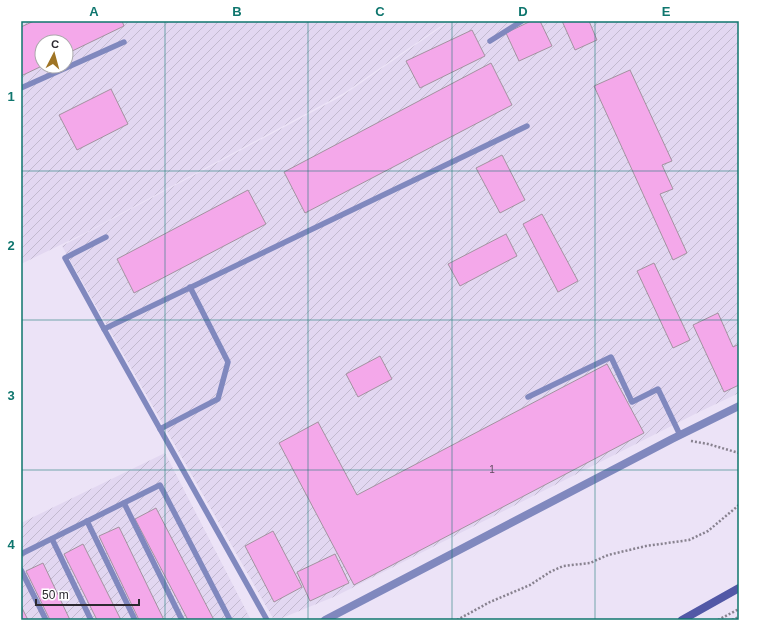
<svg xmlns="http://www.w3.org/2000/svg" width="760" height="641" font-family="Arial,sans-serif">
  <defs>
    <pattern id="industrial-furrows" width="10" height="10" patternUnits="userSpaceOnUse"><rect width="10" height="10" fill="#e2d7f1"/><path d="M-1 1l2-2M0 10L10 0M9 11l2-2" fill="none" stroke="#c2b9cf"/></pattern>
  </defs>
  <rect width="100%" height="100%" fill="#ece3f7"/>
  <g fill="url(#industrial-furrows)" fill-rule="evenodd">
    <path d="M21 21H448L344 93 85 233 21 264ZM42 42H66V66H42Z"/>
    <path d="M450 21H739V393L699 412 336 596 277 620H274L62 246 342 96Z"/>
    <path d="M165 453 251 620H21V523Z"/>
  </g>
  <g fill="#f4a8ea" stroke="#a392a0">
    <path d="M34 21H122L124 26 66 54V42H42V66L21 76V27Z"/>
    <path d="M531 21H540L552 46 519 61 506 33Z"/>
    <path d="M562 21H589L597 40 575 50Z"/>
    <path d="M472 30 485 56 420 88 406 61Z"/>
    <path d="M491 63 512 105 305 213 284 172Z"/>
    <path d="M630 70 672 161 662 165 673 189 660 194 687 253 673 260 594 86Z"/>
    <path d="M111 89 128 124 77 150 59 115Z"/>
    <path d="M502 155 525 200 500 213 476 168Z"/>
    <path d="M248 190 266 224 134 293 117 259Z"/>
    <path d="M542 214 578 281 558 292 523 224Z"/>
    <path d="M506 234 517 256 460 286 448 264Z"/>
    <path d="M654 263 690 340 673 348 637 271Z"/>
    <path d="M718 313 733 347 739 344V385L724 392 693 325Z"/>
    <path d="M380 356 392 379 358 397 346 374Z"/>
    <path d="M607 364 644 433 354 585 279 443 318 422 357 495Z"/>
    <path d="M156 508 214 620H188L135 519Z"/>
    <path d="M119 527 164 620H139L99 536Z"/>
    <path d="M273 531 302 587 274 602 245 546Z"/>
    <path d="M83 544 121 620H97L64 554Z"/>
    <path d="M335 554 349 583 310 601 297 572Z"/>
    <path d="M43 563 70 620H50L26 571Z"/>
    <path d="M21 606 28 620H21Z"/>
  </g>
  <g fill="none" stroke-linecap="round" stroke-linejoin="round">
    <g stroke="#88828f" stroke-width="2.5" stroke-dasharray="2 2" stroke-linecap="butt">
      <path d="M691 441 708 444 739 453"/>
      <path d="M457 620 490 602 530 585 550 572 563 566 590 563 608 555 646 546 689 540 708 531 739 505"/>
      <path d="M718 620 739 609"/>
      <path d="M732 620 739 617"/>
    </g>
    <g stroke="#8088be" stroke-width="5.5">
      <path d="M490 41 522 21"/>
      <path d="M21 88 124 42"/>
      <path d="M104 329 65 258 106 237"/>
      <path d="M528 397 611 357 632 402 658 389 680 435"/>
      <path d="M160 429 218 399 228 362 190 287"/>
      <path d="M124 503 182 620"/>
      <path d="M87 521 135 620"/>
      <path d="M52 539 91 620"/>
      <path d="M21 554 160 485 230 620"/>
      <path d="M21 570 46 620"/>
      <path d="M267 620 104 329 527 126"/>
    </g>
    <path stroke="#8088be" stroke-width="8" d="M325 620 672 439 739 406"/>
    <path stroke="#5258a6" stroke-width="8" d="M682 620 739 588"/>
  </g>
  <path fill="none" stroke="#0f766e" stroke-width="1" stroke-opacity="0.55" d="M165 21V620M308 21V620M452 21V620M595 21V620M21 171H739M21 320H739M21 470H739"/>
  <g text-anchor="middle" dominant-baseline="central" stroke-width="3" stroke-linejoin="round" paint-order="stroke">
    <g font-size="10" fill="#5e495e">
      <text x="492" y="469">1</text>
    </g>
  </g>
  <rect width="760" height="641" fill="none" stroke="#ffffff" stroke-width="44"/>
  <g transform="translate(54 54) rotate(6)"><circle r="19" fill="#ffffff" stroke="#aba9ac"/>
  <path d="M0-3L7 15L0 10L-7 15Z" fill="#9f7424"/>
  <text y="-6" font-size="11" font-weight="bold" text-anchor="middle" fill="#2c2930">С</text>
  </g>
  <path d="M36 599v6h103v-6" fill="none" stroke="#2c2930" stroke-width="2"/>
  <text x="42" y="599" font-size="12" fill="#2c2930" stroke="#ffffff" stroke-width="3" paint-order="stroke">50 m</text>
  <rect x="22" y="22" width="716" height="597" fill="none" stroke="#0f766e" stroke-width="1.5"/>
  <g font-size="13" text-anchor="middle" font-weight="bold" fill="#0f766e">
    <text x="94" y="16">A</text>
    <text x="237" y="16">B</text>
    <text x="380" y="16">C</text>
    <text x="523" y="16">D</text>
    <text x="666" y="16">E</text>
    <text x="11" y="101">1</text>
    <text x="11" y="250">2</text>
    <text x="11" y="400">3</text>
    <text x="11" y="549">4</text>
  </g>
</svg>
